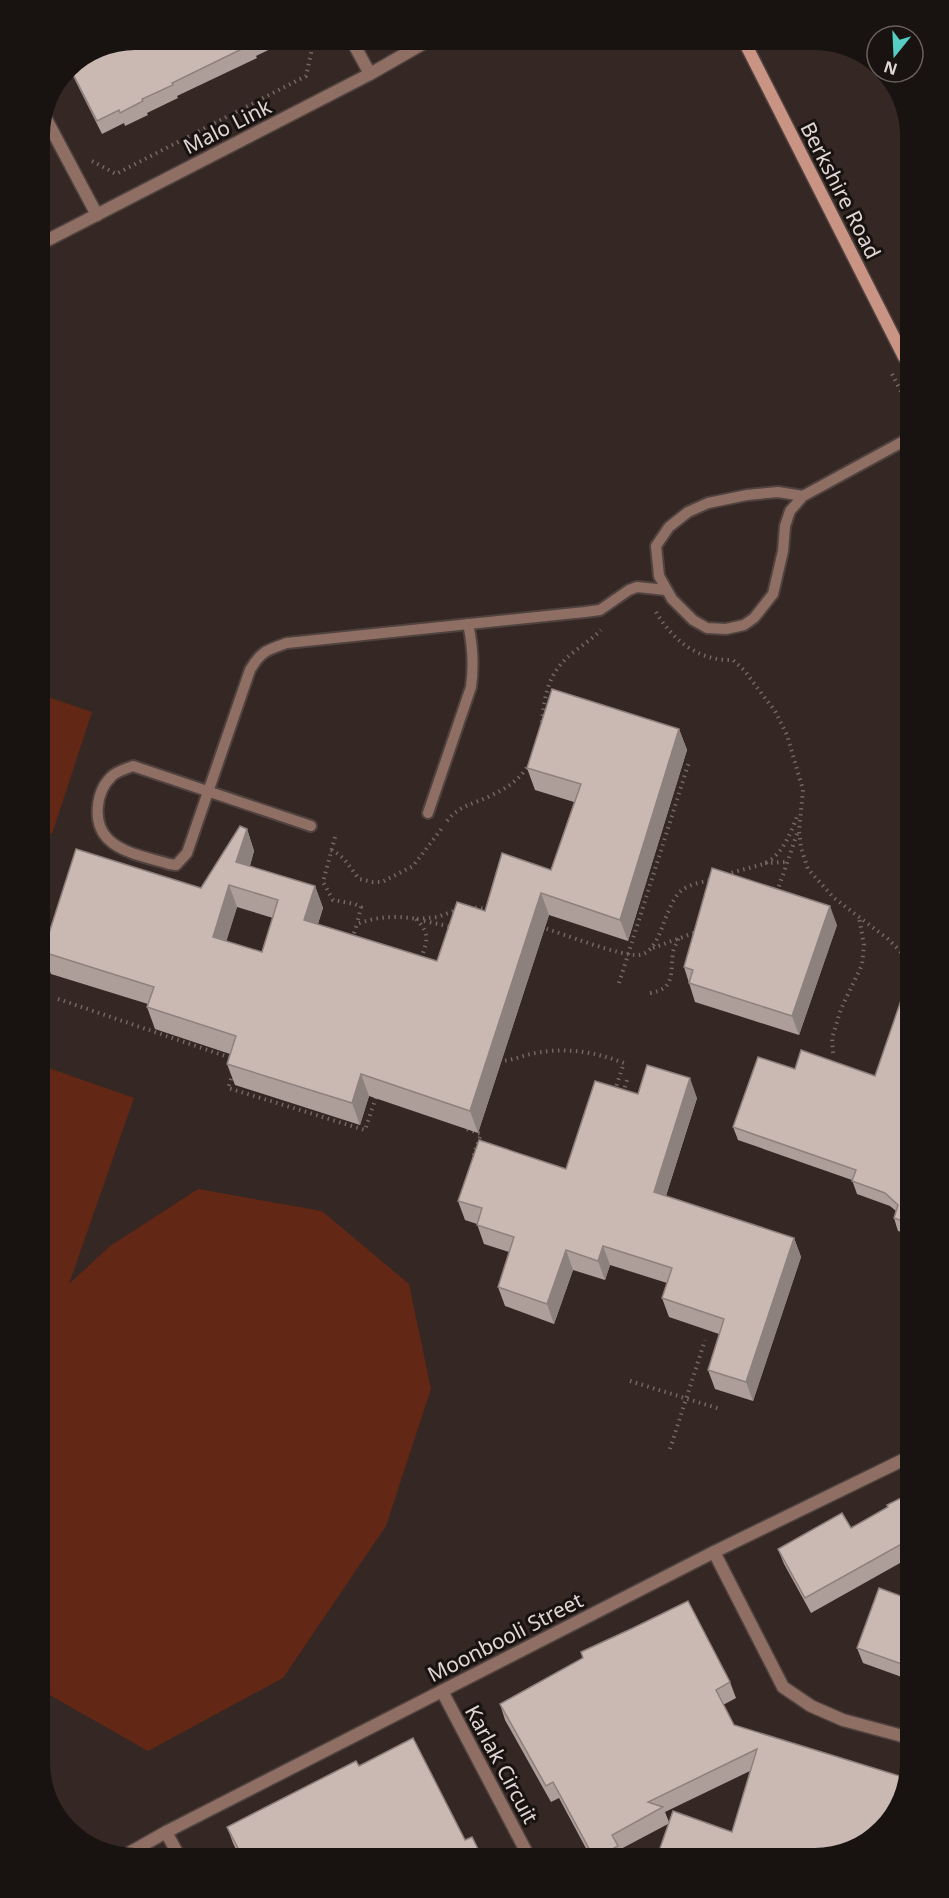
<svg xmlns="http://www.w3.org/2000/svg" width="949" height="1898" font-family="'Noto Sans',sans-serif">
  <rect width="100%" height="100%" fill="#352723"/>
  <g fill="#632715">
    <path d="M42 695 92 712 52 834 42 830Z"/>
    <path d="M43 1066 134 1098 69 1284 110 1246 198 1189 322 1211 409 1284 431 1389 386 1526 283 1678 148 1751 46 1693Z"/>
  </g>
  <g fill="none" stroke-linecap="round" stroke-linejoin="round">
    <g stroke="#50433f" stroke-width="14">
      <g id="service">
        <path d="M803 496 778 492 747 495 708 503 688 512 669 527 656 546 659 576 672 599 693 620 707 628 726 629 744 625 754 618 773 594 783 551 785 526 790 511 803 496 904 441"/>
        <path d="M428 813 471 687C474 665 473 646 468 624"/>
        <path d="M311 826 133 766C126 769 117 771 112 776 95 792 92 824 109 840 124 854 150 858 169 864L176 865 187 853 250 670C261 651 267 650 287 643L585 612 600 610 629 590 637 587 666 590"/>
      </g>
    </g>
    <g stroke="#50433f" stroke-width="15">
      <g id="minor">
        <path d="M351 39 370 74"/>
        <path d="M45 117 97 215"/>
        <path d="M40 244 370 74 431 39"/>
        <path d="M714 1552 783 1687 811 1706 843 1720 910 1738"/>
        <path d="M442 1691 528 1855"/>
        <path d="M166 1832 180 1858"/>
        <path d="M122 1857 166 1832 714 1552 909 1457"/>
      </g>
    </g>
    <g stroke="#50433f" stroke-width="15">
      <path id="secondary" d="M743 39 904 357"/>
    </g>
    <g stroke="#746764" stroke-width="4" stroke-dasharray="1.5 4.5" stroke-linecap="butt">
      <path d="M92 161 116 174 306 76 314 40 318 39"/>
      <path d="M39 178 41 171 49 166"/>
      <path d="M892 374 904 397"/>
      <path d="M656 612C673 641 699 661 733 660L744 670 762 694 775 711 787 735 803 790 799 831 801 848 808 869 834 898 888 939 907 958"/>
      <path d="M542 722C545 691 549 671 575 651 584 644 593 638 601 630"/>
      <path d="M447 821C459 805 475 804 492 795 507 788 519 780 528 766"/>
      <path d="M335 837 323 882 333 900 355 904 361 907 357 924"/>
      <path d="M331 850C345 856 350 868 359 879L373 882H382L413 866 443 827"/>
      <path d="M765 863 786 862"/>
      <path d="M726 875C738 870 751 868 763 864 782 857 791 832 798 814"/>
      <path d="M777 892 798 831"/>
      <path d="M469 907 488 909"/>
      <path d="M416 919C431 935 427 940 421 959"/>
      <path d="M417 919 438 917 456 910"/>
      <path d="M424 921 452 927"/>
      <path d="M541 927C561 933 622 957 639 955 662 952 663 907 681 891 688 885 701 882 711 880"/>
      <path d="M352 939 357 924C375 917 397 915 416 919"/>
      <path d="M653 948 696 932"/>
      <path d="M619 983 689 762"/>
      <path d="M650 993C676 989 670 972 673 952 674 947 677 943 679 938"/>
      <path d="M58 999 231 1058"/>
      <path d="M833 1053 832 1038 841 1009 862 965 864 945 859 917"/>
      <path d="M499 1061C512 1061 523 1055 536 1053 567 1047 595 1052 624 1063L615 1090"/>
      <path d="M233 1073 228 1088 365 1130 377 1094"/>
      <path d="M623 1093 628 1077"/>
      <path d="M467 1129 481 1134 474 1154 478 1156"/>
      <path d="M630 1381 720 1409"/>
      <path d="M670 1449 705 1340"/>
    </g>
    <use href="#service" stroke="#8f6e64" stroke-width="10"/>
    <use href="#minor" stroke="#8f6e64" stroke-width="12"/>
    <use href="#secondary" stroke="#c99484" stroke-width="12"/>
  </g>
  <g fill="#ae9e9a" fill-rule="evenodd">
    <path d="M135 39H291L256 56 257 58 177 96 178 98 147 113 148 115 125 126 124 123 102 134 68 66Z"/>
    <path d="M880 72H883L903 98V118Z"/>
    <path d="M679 729 687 750 628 941 549 915 478 1133 369 1096 360 1125 235 1085 227 1064 230 1054 155 1029 147 1007 148 1004 51 974 43 952 201 888 247 829 254 851 250 866 315 886 323 908 318 924 437 961 485 911 551 870 574 802 535 790 527 768ZM237 907 273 918 262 952 226 941Z"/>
    <path d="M837 925 799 1035 695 1002 684 967Z"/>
    <path d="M907 983 908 1234 898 1231 894 1218 896 1211 890 1206 857 1194 852 1180 738 1140 733 1127 795 1069 875 1076Z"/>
    <path d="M638 1094 697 1098 666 1196 794 1238 801 1257 753 1401 715 1389 708 1370 719 1334 669 1317 662 1298 667 1283 610 1265 605 1280 573 1270 554 1324 505 1306 498 1287 509 1252 484 1244 477 1224 465 1220 458 1201 566 1169Z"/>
    <path d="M909 1494V1558L811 1613 784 1564 778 1549 851 1528 888 1508Z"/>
    <path d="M909 1599 910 1680 863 1663 857 1648Z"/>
    <path d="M581 1652 730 1682 736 1698 723 1705 734 1725 851 1852 668 1824 619 1850 621 1854H589L559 1798 551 1802 505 1720 500 1704 583 1658ZM750 1771 732 1832 669 1822 665 1812Z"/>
    <path d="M359 1766 465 1840 481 1855 240 1858 233 1843 227 1827Z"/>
  </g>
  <g fill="#8d817d">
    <path d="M679 729 687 750 628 941 620 920Z"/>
    <path d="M247 829 254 851 244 884 236 862Z"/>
    <path d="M229 885 237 907 221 959 213 937Z"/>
    <path d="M315 886 323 908 312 941 304 920Z"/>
    <path d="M541 893 549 915 478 1133 470 1111Z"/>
    <path d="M830 906 837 925 799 1035 792 1016Z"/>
    <path d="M361 1074 369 1096 360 1125 352 1103Z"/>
    <path d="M690 1078 697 1098 661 1211 654 1192Z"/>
    <path d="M794 1238 801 1257 753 1401 746 1382Z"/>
    <path d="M603 1246 610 1265 605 1280 598 1261Z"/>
    <path d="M566 1250 573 1270 554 1324 547 1304Z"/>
  </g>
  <g fill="#cab8b3" stroke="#8d817d" stroke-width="1.5" fill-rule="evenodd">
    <path d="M135 39H259L251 43 252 44 172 83 173 85 142 99 143 101 120 113 119 110 97 121 69 66Z"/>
    <path d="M883 72 903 98V110L893 93Z"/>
    <path d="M552 689 679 729 620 920 541 893 470 1111 361 1074 352 1103 227 1064 236 1036 147 1007 154 987 43 952 76 849 201 888 240 826 247 829 236 862 315 886 304 920 437 961 457 902 485 911 502 853 551 870 581 784 527 768ZM229 885 278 900 262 952 213 937Z"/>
    <path d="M712 868 830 906 792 1016 689 983 693 970 684 967Z"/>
    <path d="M907 983 908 1223 894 1218 898 1205 885 1193 852 1181 856 1170 733 1127 758 1057 795 1069 801 1050 875 1076Z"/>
    <path d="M647 1065 690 1078 654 1192 794 1238 746 1382 708 1370 724 1319 662 1298 672 1268 603 1246 598 1261 566 1250 547 1304 498 1287 514 1237 477 1225 482 1208 458 1201 479 1140 566 1169 595 1081 638 1094Z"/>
    <path d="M909 1494V1551L905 1542 805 1598 778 1549 842 1513 851 1528 888 1507 887 1505Z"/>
    <path d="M879 1588 909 1599 910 1667 857 1648Z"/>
    <path d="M688 1601 730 1682 716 1690 734 1725 906 1778 894 1817 851 1852 658 1854 673 1811 732 1832 757 1749 648 1802 663 1807 612 1835 618 1846 603 1854H592L553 1782 546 1786 500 1704 583 1658 581 1652 633 1628Z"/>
    <path d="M413 1738 465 1840 472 1837 481 1855 250 1858 249 1856 241 1854 227 1827 356 1761 359 1766Z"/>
  </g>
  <g text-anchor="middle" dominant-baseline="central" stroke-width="6" stroke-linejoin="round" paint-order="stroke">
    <g font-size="21" fill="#e0d6d4" stroke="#181210">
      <text transform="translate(227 126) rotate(-27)">Malo Link</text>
      <text transform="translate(841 190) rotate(63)">Berkshire Road</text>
      <text transform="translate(505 1637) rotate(-27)">Moonbooli Street</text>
      <text transform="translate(502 1764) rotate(62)">Karlak Circuit</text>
    </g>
  </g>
  <path d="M0 0H949V1898H0ZM135 50H815A85 85 0 0 1 900 135V1763A85 85 0 0 1 815 1848H135A85 85 0 0 1 50 1763V135A85 85 0 0 1 135 50Z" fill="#181210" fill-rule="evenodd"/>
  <g transform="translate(895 54) rotate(198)"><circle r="28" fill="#181210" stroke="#68605e" stroke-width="1.5"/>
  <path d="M0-4.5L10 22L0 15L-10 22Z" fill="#56cec3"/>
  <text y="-9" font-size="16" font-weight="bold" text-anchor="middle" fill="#e0d6d4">N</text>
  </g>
</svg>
